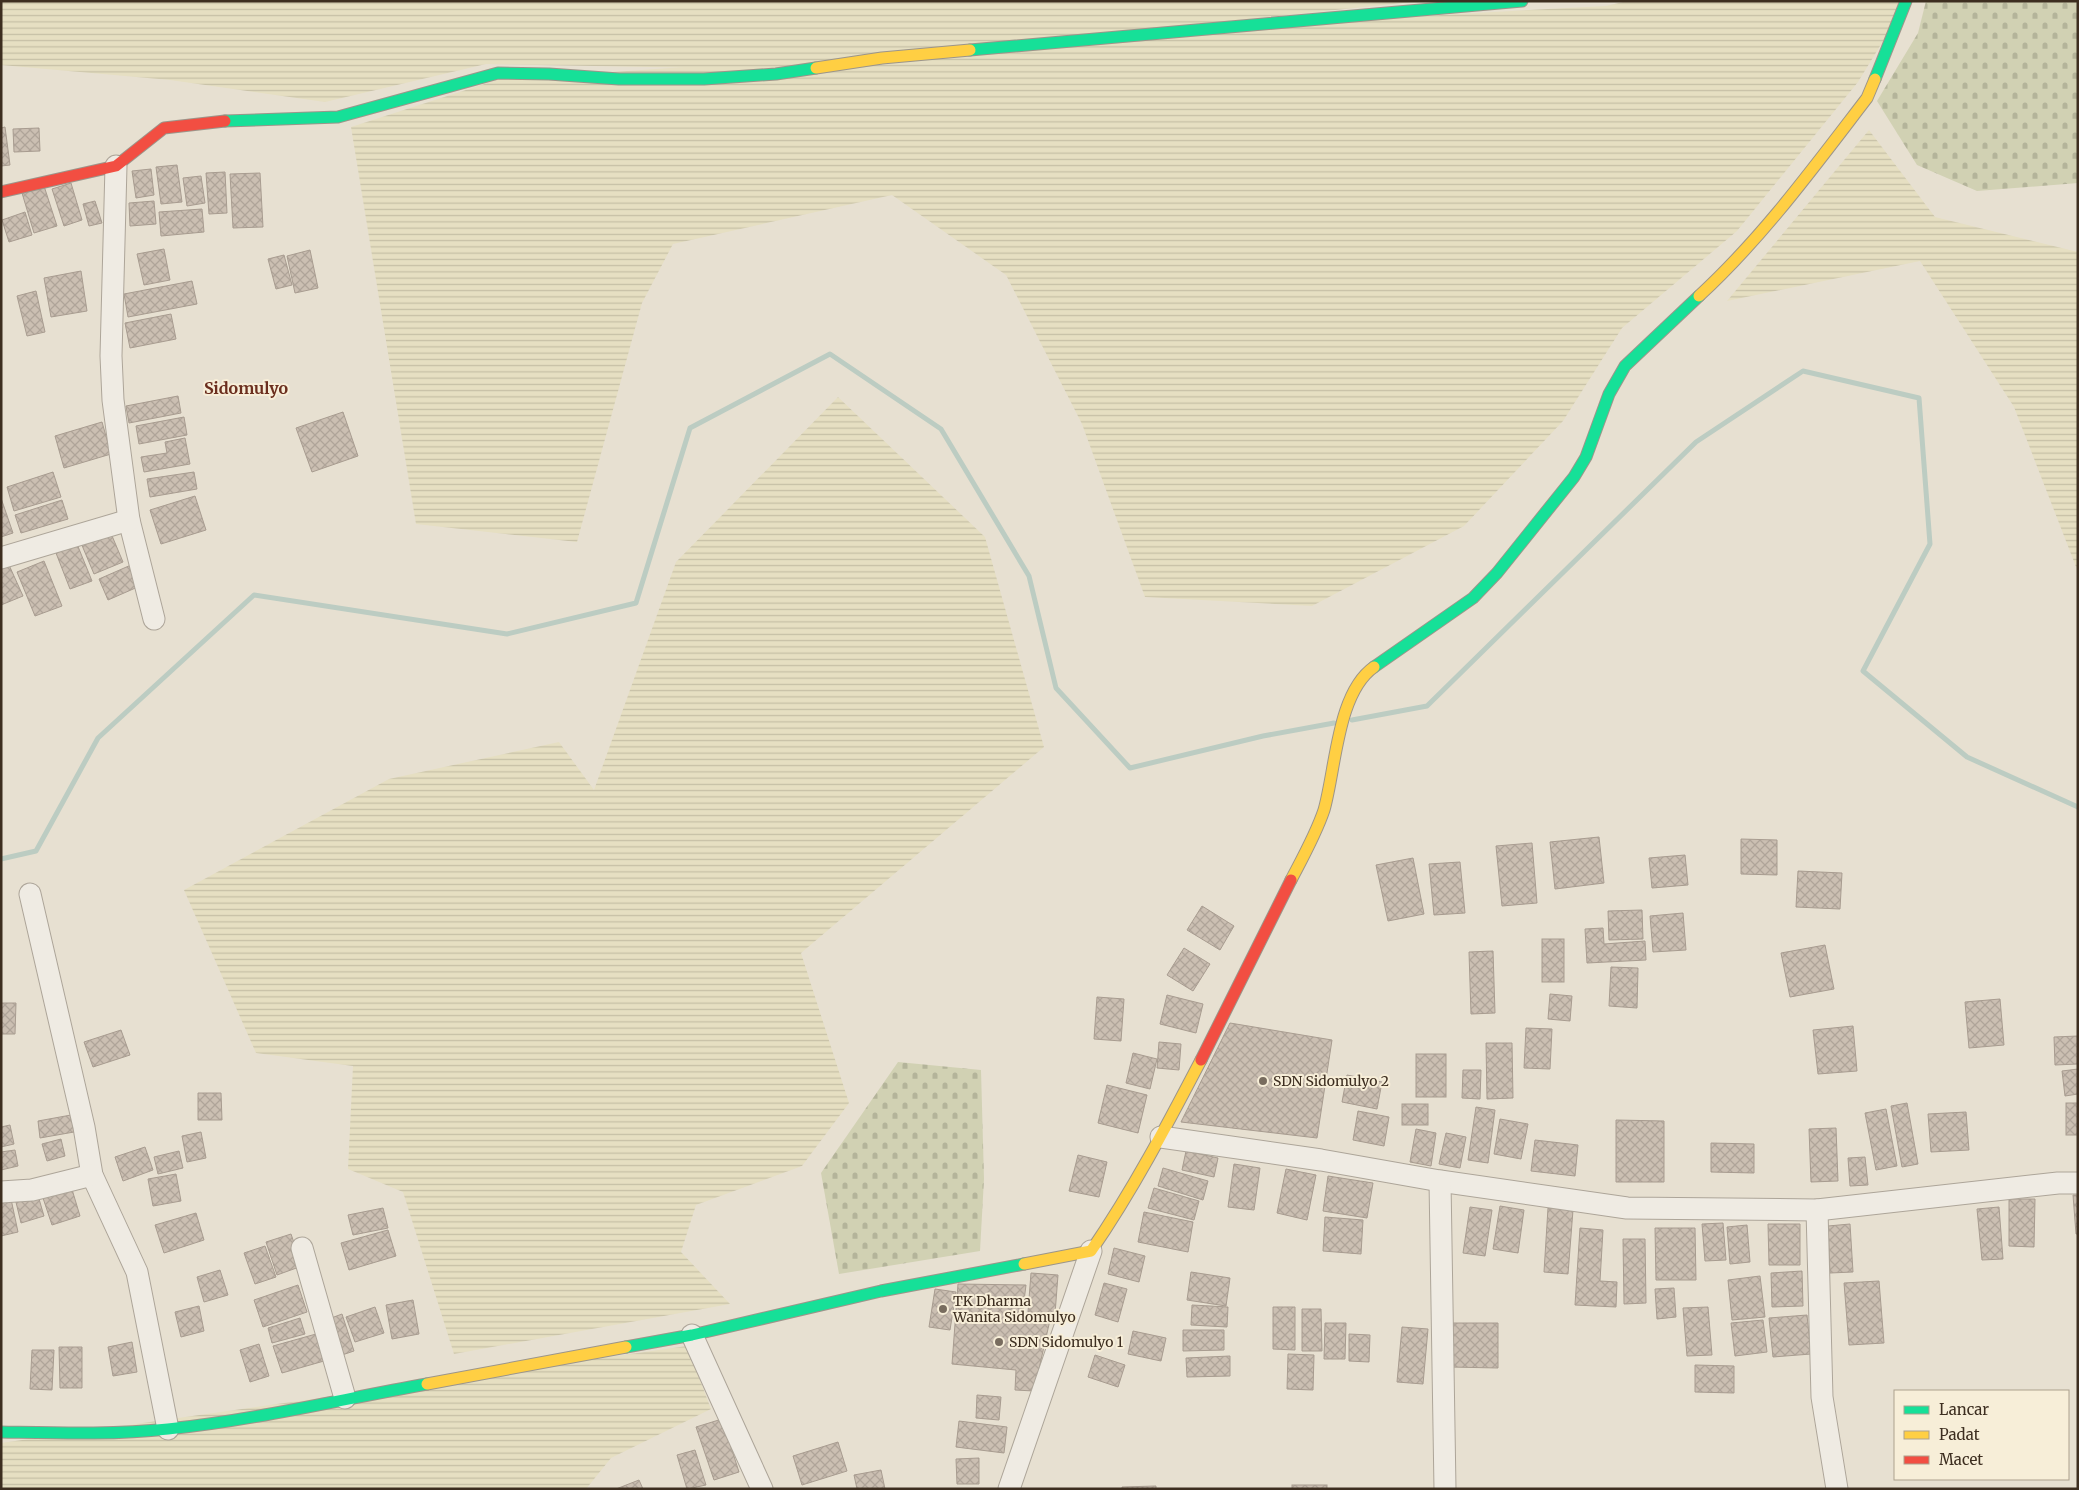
<svg xmlns="http://www.w3.org/2000/svg" width="2079" height="1490" font-family="Merriweather,serif">
  <defs>
    <pattern id="farmland-rules" width="6" height="5" patternUnits="userSpaceOnUse" patternTransform="scale(1.25)"><rect width="6" height="5" fill="#e6dfc2"/><path d="M0 2.5h6" fill="none" stroke="#c6c0a6"/></pattern>
    <pattern id="cemetery-stones" width="16" height="16" patternUnits="userSpaceOnUse" patternTransform="scale(1.25)"><rect width="16" height="16" fill="#d1d1b3"/><path d="M2 7V4a2 2 0 0 1 4 0v3zM10 15v-3a2 2 0 0 1 4 0v3z" fill="#b4b49a"/></pattern>
    <pattern id="building-cross-hatch" width="8" height="8" patternUnits="userSpaceOnUse" patternTransform="scale(1.25)"><rect width="8" height="8" fill="#cbbfb2"/><path d="M0 0l8 8M0 8l8-8" fill="none" stroke="#afa499"/></pattern>
  </defs>
  <rect width="100%" height="100%" fill="#e7e0d1"/>
  <g fill="url(#farmland-rules)">
    <path d="M1 1H1422L767 69 486 64 325 102 170 80 1 65Z"/>
    <path d="M1627 1H1903L1899 15 1858 82 1737 231 1622 328 1563 421 1464 526 1312 606 1145 597 1082 424 1006 275 892 195 673 244 642 303 577 542 416 524 351 127 497 80 1456 14 1606 6Z"/>
    <path d="M1869 130 1935 217 2078 252V572L2014 407 1920 261 1727 301Z"/>
    <path d="M838 397 985 537 1044 747 801 953 849 1103 802 1166 696 1205 681 1252 730 1304 454 1354 403 1192 348 1169 353 1066 256 1053 184 890 389 779 559 742 594 790 676 562Z"/>
    <path d="M687 1346 711 1409 611 1458 586 1489H1V1443Z"/>
  </g>
  <g fill="url(#cemetery-stones)">
    <path d="M1926 1H2078V183L1977 191 1917 165 1877 101 1918 33Z"/>
    <path d="M898 1062 981 1070 984 1179 980 1251 839 1274 821 1173Z"/>
  </g>
  <g fill="none" stroke-linecap="round" stroke-linejoin="round">
    <g stroke="#bcccc2" stroke-width="5">
      <path d="M1352 720 1427 706 1696 442 1803 371 1919 398 1930 544 1863 671 1967 757 2078 807"/>
      <path d="M1 859 36 851 98 738 254 595 507 634 636 603 690 428 830 354 941 429 1029 576 1056 688 1130 768 1263 736 1334 723"/>
    </g>
  </g>
  <g fill="url(#building-cross-hatch)" stroke="#a89c90">
    <path d="M5 127 10 165 1 166V128Z"/>
    <path d="M39 128 40 151 14 152 13 129Z"/>
    <path d="M177 165 182 202 161 204 156 167Z"/>
    <path d="M151 169 154 195 136 198 132 171Z"/>
    <path d="M225 172 227 213 209 214 206 173Z"/>
    <path d="M260 173 263 227 233 228 230 174Z"/>
    <path d="M201 176 205 203 187 206 183 178Z"/>
    <path d="M71 183 82 220 64 226 52 189Z"/>
    <path d="M44 186 57 226 34 233 22 193Z"/>
    <path d="M95 201 102 223 89 226 83 204Z"/>
    <path d="M154 201 156 224 130 226 129 203Z"/>
    <path d="M202 209 204 232 161 236 159 212Z"/>
    <path d="M25 212 32 235 9 242 2 220Z"/>
    <path d="M164 249 170 280 144 285 137 254Z"/>
    <path d="M310 250 318 288 295 293 287 256Z"/>
    <path d="M284 255 292 285 276 289 268 259Z"/>
    <path d="M81 271 87 311 51 317 44 278Z"/>
    <path d="M192 281 197 304 128 317 124 294Z"/>
    <path d="M36 291 45 332 27 336 17 296Z"/>
    <path d="M171 314 176 339 130 348 125 323Z"/>
    <path d="M178 396 181 413 129 423 126 406Z"/>
    <path d="M343 412 358 456 312 472 296 428Z"/>
    <path d="M184 417 187 435 139 444 136 426Z"/>
    <path d="M102 422 111 454 64 468 55 436Z"/>
    <path d="M185 438 190 464 144 472 141 457 167 453 165 442Z"/>
    <path d="M53 472 61 497 14 511 7 487Z"/>
    <path d="M194 472 197 489 150 497 147 479Z"/>
    <path d="M195 496 206 530 161 544 150 510Z"/>
    <path d="M1 498 13 533 1 537Z"/>
    <path d="M62 500 68 519 21 533 15 515Z"/>
    <path d="M110 531 123 562 94 574 81 543Z"/>
    <path d="M77 544 92 581 70 589 56 553Z"/>
    <path d="M44 561 62 606 35 616 17 572Z"/>
    <path d="M9 565 23 596 1 605V568Z"/>
    <path d="M131 565 140 586 108 600 99 579Z"/>
    <path d="M1599 837 1604 883 1555 889 1550 842Z"/>
    <path d="M1741 839 1777 840V875L1741 874Z"/>
    <path d="M1532 843 1537 903 1502 906 1496 846Z"/>
    <path d="M1685 855 1688 885 1652 888 1649 858Z"/>
    <path d="M1413 858 1424 914 1388 921 1376 865Z"/>
    <path d="M1460 862 1465 913 1434 915 1429 864Z"/>
    <path d="M1798 871 1842 873 1840 909 1796 907Z"/>
    <path d="M1202 906 1234 926 1220 950 1187 930Z"/>
    <path d="M1642 910 1643 939 1609 940 1608 911Z"/>
    <path d="M1683 913 1686 950 1653 952 1650 916Z"/>
    <path d="M1603 928 1604 944 1645 941 1646 960 1587 963 1585 929Z"/>
    <rect x="1542" y="939" width="22" height="43"/>
    <path d="M1825 945 1834 989 1790 997 1781 953Z"/>
    <path d="M1184 948 1210 964 1193 991 1167 975Z"/>
    <path d="M1493 951 1495 1013 1471 1014 1469 952Z"/>
    <path d="M1611 967 1638 968 1637 1008 1609 1006Z"/>
    <path d="M1550 994 1572 996 1570 1021 1548 1019Z"/>
    <path d="M1167 995 1203 1004 1196 1033 1160 1024Z"/>
    <path d="M1097 997 1124 999 1121 1041 1094 1039Z"/>
    <path d="M2000 999 2004 1045 1969 1048 1965 1002Z"/>
    <path d="M1 1003H16L15 1034H1Z"/>
    <path d="M1230 1023 1332 1040 1317 1138 1181 1122Z"/>
    <path d="M1853 1026 1857 1071 1818 1074 1813 1030Z"/>
    <path d="M1526 1028 1552 1029 1550 1069 1524 1068Z"/>
    <path d="M121 1030 130 1055 93 1067 84 1042Z"/>
    <path d="M2078 1036V1064L2055 1065 2054 1037Z"/>
    <path d="M1159 1042 1181 1044 1179 1070 1157 1068Z"/>
    <path d="M1486 1043H1512L1513 1098 1487 1099Z"/>
    <path d="M1133 1053 1157 1059 1150 1089 1126 1083Z"/>
    <rect x="1416" y="1054" width="30" height="43"/>
    <path d="M2078 1069V1094L2065 1096 2062 1071Z"/>
    <path d="M1463 1070H1481L1480 1099 1462 1098Z"/>
    <path d="M1347 1075 1382 1082 1377 1109 1342 1102Z"/>
    <path d="M1107 1085 1147 1095 1138 1133 1098 1123Z"/>
    <path d="M198 1093H221L222 1120H198Z"/>
    <path d="M1907 1103 1918 1164 1902 1167 1891 1106Z"/>
    <rect x="2066" y="1103" width="12" height="32"/>
    <rect x="1402" y="1104" width="26" height="21"/>
    <path d="M1476 1107 1495 1110 1488 1163 1468 1160Z"/>
    <path d="M1886 1109 1897 1166 1876 1170 1865 1113Z"/>
    <path d="M1358 1111 1389 1117 1384 1146 1353 1140Z"/>
    <path d="M1966 1112 1969 1150 1931 1152 1928 1114Z"/>
    <path d="M71 1115 74 1132 40 1138 38 1121Z"/>
    <path d="M1500 1119 1528 1124 1521 1159 1494 1154Z"/>
    <path d="M1616 1120 1664 1121V1182H1616Z"/>
    <path d="M10 1125 14 1144 1 1147V1127Z"/>
    <path d="M1836 1128 1838 1181 1811 1182 1809 1129Z"/>
    <path d="M1416 1129 1436 1133 1431 1166 1410 1162Z"/>
    <path d="M201 1132 206 1158 187 1162 182 1136Z"/>
    <path d="M1446 1133 1466 1137 1460 1168 1439 1164Z"/>
    <path d="M61 1139 65 1156 47 1161 42 1144Z"/>
    <path d="M1535 1140 1578 1145 1575 1176 1531 1171Z"/>
    <path d="M1711 1143 1754 1144V1173L1711 1172Z"/>
    <path d="M145 1147 153 1170 123 1181 115 1157Z"/>
    <path d="M15 1150 18 1166 1 1170V1152Z"/>
    <path d="M179 1151 183 1168 158 1174 154 1157Z"/>
    <path d="M1186 1151 1218 1158 1214 1177 1182 1170Z"/>
    <path d="M1078 1155 1107 1162 1099 1197 1069 1191Z"/>
    <path d="M1865 1157 1868 1185 1850 1186 1848 1158Z"/>
    <path d="M1234 1164 1260 1168 1254 1210 1228 1207Z"/>
    <path d="M1163 1168 1208 1181 1203 1200 1158 1186Z"/>
    <path d="M1286 1169 1316 1175 1307 1220 1277 1213Z"/>
    <path d="M176 1174 181 1201 153 1206 148 1179Z"/>
    <path d="M1328 1176 1373 1183 1367 1218 1323 1211Z"/>
    <path d="M71 1186 80 1216 52 1225 42 1195Z"/>
    <path d="M1154 1188 1199 1201 1194 1220 1148 1208Z"/>
    <path d="M37 1192 44 1216 21 1223 15 1198Z"/>
    <path d="M2073 1195H2078V1234H2076Z"/>
    <path d="M11 1199 18 1232 1 1236V1201Z"/>
    <path d="M2009 1199H2035L2034 1247 2009 1246Z"/>
    <path d="M1500 1206 1524 1210 1518 1253 1493 1249Z"/>
    <path d="M1470 1207 1492 1210 1485 1256 1463 1253Z"/>
    <path d="M1999 1207 2003 1259 1982 1260 1977 1209Z"/>
    <path d="M383 1208 388 1228 353 1235 348 1215Z"/>
    <path d="M1548 1208 1573 1210 1568 1274 1544 1272Z"/>
    <path d="M1144 1212 1193 1222 1188 1252 1138 1242Z"/>
    <path d="M196 1213 204 1240 164 1253 155 1225Z"/>
    <path d="M1325 1217 1363 1220 1361 1254 1323 1251Z"/>
    <path d="M1723 1223 1726 1260 1705 1261 1702 1224Z"/>
    <path d="M1768 1224H1800V1265H1769Z"/>
    <path d="M1850 1224 1853 1272 1830 1273 1828 1226Z"/>
    <path d="M1747 1225 1750 1262 1730 1264 1727 1227Z"/>
    <path d="M1580 1228 1603 1230 1600 1281 1617 1282 1616 1307 1575 1305Z"/>
    <path d="M1655 1228H1695L1696 1280H1656Z"/>
    <path d="M388 1230 396 1256 349 1270 341 1243Z"/>
    <path d="M291 1234 302 1266 277 1275 266 1242Z"/>
    <path d="M1623 1239H1645L1646 1303 1624 1304Z"/>
    <path d="M265 1246 276 1277 255 1284 244 1253Z"/>
    <path d="M1114 1248 1145 1256 1139 1282 1108 1274Z"/>
    <path d="M220 1270 228 1295 204 1302 197 1277Z"/>
    <path d="M1802 1271 1803 1306 1772 1307 1771 1273Z"/>
    <path d="M1191 1272 1230 1278 1226 1306 1187 1300Z"/>
    <path d="M1031 1273 1058 1275 1055 1314 1028 1312Z"/>
    <path d="M1760 1276 1765 1317 1732 1320 1728 1280Z"/>
    <path d="M1879 1281 1884 1343 1849 1345 1844 1283Z"/>
    <path d="M1104 1283 1127 1289 1118 1322 1095 1315Z"/>
    <path d="M958 1284 1026 1285 1022 1317 1050 1320 1034 1391 1015 1390 1016 1370 952 1364Z"/>
    <path d="M298 1285 307 1312 263 1327 254 1300Z"/>
    <path d="M1674 1288 1676 1317 1657 1319 1655 1289Z"/>
    <path d="M935 1289 956 1292 950 1330 929 1327Z"/>
    <path d="M413 1300 419 1334 392 1339 386 1305Z"/>
    <path d="M1192 1305 1228 1307 1227 1327 1191 1325Z"/>
    <path d="M199 1306 204 1331 181 1337 175 1312Z"/>
    <path d="M375 1307 384 1333 355 1342 346 1317Z"/>
    <path d="M1273 1307H1295V1350L1273 1349Z"/>
    <path d="M1708 1307 1712 1355 1687 1356 1683 1308Z"/>
    <path d="M1302 1309H1321L1322 1351H1302Z"/>
    <path d="M342 1314 354 1351 339 1356 326 1320Z"/>
    <path d="M1807 1315 1811 1354 1773 1357 1769 1318Z"/>
    <path d="M300 1318 305 1334 272 1343 268 1328Z"/>
    <path d="M1763 1320 1767 1352 1735 1356 1731 1323Z"/>
    <path d="M1325 1323H1346L1345 1359H1324Z"/>
    <path d="M1451 1323H1498V1368L1450 1367Z"/>
    <path d="M1402 1327 1428 1329 1423 1384 1397 1382Z"/>
    <path d="M1183 1330H1224V1350L1183 1351Z"/>
    <path d="M1133 1331 1166 1338 1161 1361 1128 1354Z"/>
    <path d="M316 1334 324 1361 282 1373 273 1346Z"/>
    <path d="M1349 1334 1370 1335 1369 1362 1349 1361Z"/>
    <path d="M132 1342 137 1372 113 1376 108 1347Z"/>
    <path d="M259 1344 269 1376 250 1382 240 1350Z"/>
    <path d="M59 1347H82V1388H60Z"/>
    <path d="M32 1350H54L52 1390 30 1389Z"/>
    <path d="M1288 1354 1314 1355 1313 1390 1287 1389Z"/>
    <path d="M1095 1355 1125 1365 1118 1387 1088 1377Z"/>
    <path d="M1230 1356V1376L1187 1377 1186 1358Z"/>
    <path d="M1695 1365 1734 1366V1393L1695 1392Z"/>
    <path d="M977 1395 1001 1397 999 1420 976 1418Z"/>
    <path d="M722 1419 739 1472 714 1480 696 1427Z"/>
    <path d="M959 1421 1007 1427 1004 1453 956 1447Z"/>
    <path d="M838 1442 847 1471 802 1485 793 1456Z"/>
    <path d="M695 1450 706 1485 687 1489 677 1455Z"/>
    <path d="M979 1458V1484H957L956 1459Z"/>
    <path d="M881 1470 885 1489H857L854 1475Z"/>
    <path d="M639 1480 643 1489H616Z"/>
    <rect x="1292" y="1485" width="35" height="4"/>
    <path d="M1156 1486V1489H1122V1487Z"/>
  </g>
  <g fill="none" stroke-linecap="round" stroke-linejoin="round">
    <g stroke="#ada599" stroke-width="23">
      <g id="street">
        <path d="M116 166 111 356 113 400 129 520 154 619"/>
        <path d="M1 558 129 520"/>
        <path d="M30 894 84 1127 92 1175 137 1272 168 1429"/>
        <path d="M1161 1137 1321 1160 1440 1181 1627 1208 1817 1210 2058 1183H2078"/>
        <path d="M1440 1181 1445 1489"/>
        <path d="M1 1192 32 1190 92 1175"/>
        <path d="M1817 1210 1822 1397 1837 1489"/>
        <path d="M302 1248 345 1398"/>
        <path d="M692 1335 762 1489"/>
        <path d="M1009 1489 1091 1251"/>
      </g>
    </g>
    <g stroke="#9c958a" stroke-width="13">
      <g id="fast">
        <path d="M970 50 1522 1"/>
        <path d="M1875 79 1906 1"/>
        <path d="M225 121 338 117 498 73 549 74 619 79H704L776 74 816 68"/>
        <path d="M1374 667 1473 598 1497 573 1574 477 1586 457 1609 394 1625 366 1699 296"/>
        <path d="M626 1347 692 1335 881 1291 1024 1264"/>
        <path d="M1 1432C56 1433 113 1435 168 1429 255 1420 342 1399 427 1384"/>
      </g>
    </g>
    <g stroke="#9c958a" stroke-width="13">
      <g id="slow">
        <path d="M816 68 882 58 970 50"/>
        <path d="M1699 296C1763 237 1814 167 1867 98L1875 79"/>
        <path d="M1291 880C1303 857 1316 834 1324 810 1336 768 1337 693 1374 667"/>
        <path d="M1024 1264 1091 1251C1133 1190 1167 1125 1201 1060"/>
        <path d="M427 1384 626 1347"/>
      </g>
    </g>
    <g stroke="#9c958a" stroke-width="13">
      <g id="jam">
        <path d="M1 192 116 166 164 128 225 121"/>
        <path d="M1201 1060 1291 880"/>
      </g>
    </g>
    <use href="#street" stroke="#efebe3" stroke-width="21"/>
    <use href="#fast" stroke="#16e098" stroke-width="11"/>
    <use href="#slow" stroke="#ffcf43" stroke-width="11"/>
    <use href="#jam" stroke="#f24e42" stroke-width="11"/>
  </g>
  <g fill="#786c5e" stroke="#f7eed8" stroke-width="2">
    <circle cx="1263" cy="1081" r="5"/>
    <circle cx="943" cy="1309" r="5"/>
    <circle cx="999" cy="1342" r="5"/>
  </g>
  <g text-anchor="middle" dominant-baseline="central" stroke-width="4" stroke-linejoin="round" paint-order="stroke">
    <g font-size="14" fill="#3d2e20" stroke="#f7eed8" text-anchor="start">
      <text x="1273" y="1081">SDN Sidomulyo 2</text>
      <text x="953" y="1301">TK Dharma<tspan x="953" dy="16">Wanita Sidomulyo</tspan></text>
      <text x="1009" y="1342">SDN Sidomulyo 1</text>
    </g>
    <g font-size="16" font-weight="bold" fill="#6b2e1e" stroke="#f7eed8">
      <text x="246" y="388">Sidomulyo</text>
    </g>
  </g>
  <rect width="2079" height="1490" fill="none" stroke="#3d2e20" stroke-width="5"/>
  <rect x="1894" y="1390" width="175" height="90" fill="#f7eed8" stroke="#ada18e"/>
  <rect x="1904" y="1406" width="25" height="8" fill="#16e098" stroke="#ada18e"/>
  <text x="1939" y="1415" font-size="15" fill="#3d2e20">Lancar</text>
  <rect x="1904" y="1431" width="25" height="8" fill="#ffcf43" stroke="#ada18e"/>
  <text x="1939" y="1440" font-size="15" fill="#3d2e20">Padat</text>
  <rect x="1904" y="1456" width="25" height="8" fill="#f24e42" stroke="#ada18e"/>
  <text x="1939" y="1465" font-size="15" fill="#3d2e20">Macet</text>
</svg>
